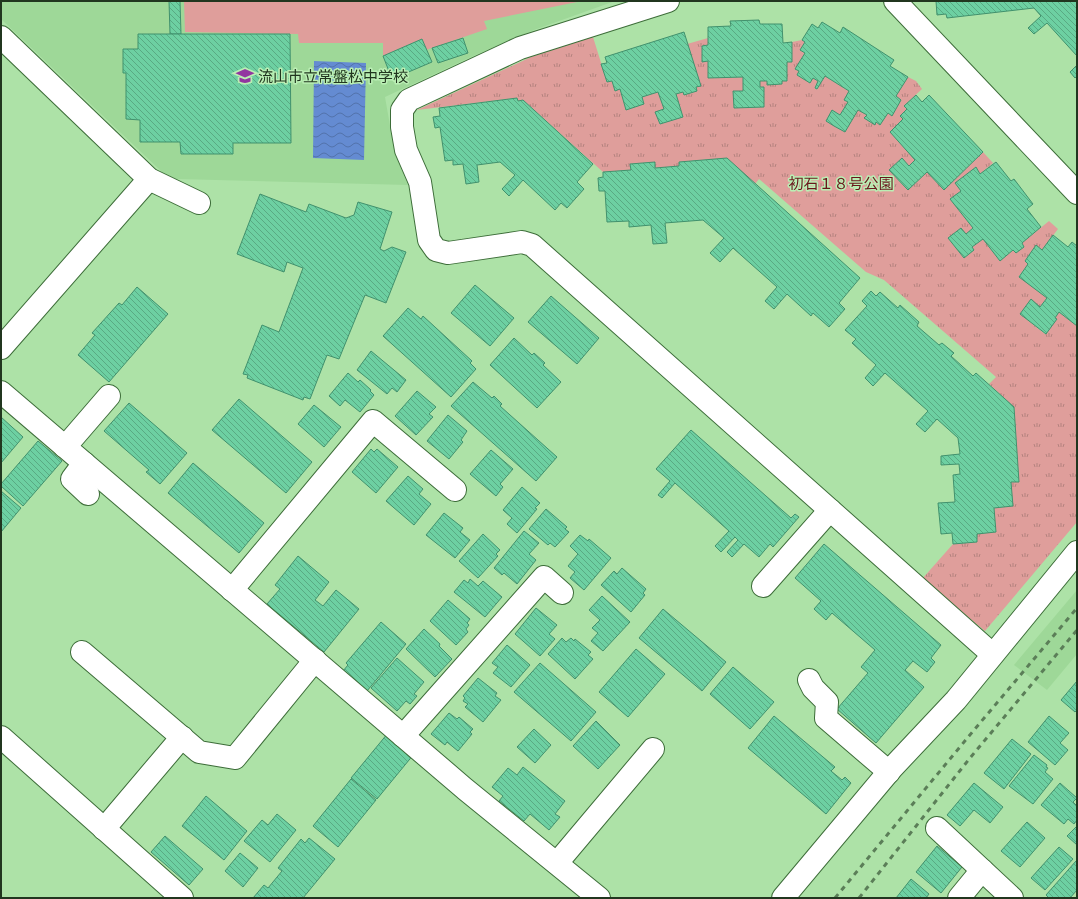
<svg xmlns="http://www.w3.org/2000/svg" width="1078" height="899" font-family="Mulish,'Noto Sans JP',sans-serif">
  <defs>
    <pattern id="park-tufts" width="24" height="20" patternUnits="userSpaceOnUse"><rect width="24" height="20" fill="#df9e9b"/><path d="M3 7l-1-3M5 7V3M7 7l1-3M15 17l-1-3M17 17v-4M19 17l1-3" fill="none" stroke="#b4827e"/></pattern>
    <pattern id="water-waves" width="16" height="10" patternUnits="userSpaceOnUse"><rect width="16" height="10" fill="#648bd2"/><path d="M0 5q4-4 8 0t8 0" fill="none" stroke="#5272aa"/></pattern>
    <pattern id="building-back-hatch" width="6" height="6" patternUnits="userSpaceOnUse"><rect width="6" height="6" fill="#6dd0a2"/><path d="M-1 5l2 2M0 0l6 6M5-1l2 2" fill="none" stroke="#59aa83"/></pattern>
  </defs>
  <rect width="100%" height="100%" fill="#ade2a7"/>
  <g fill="#9ed898">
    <path d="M1 1H615L534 30 473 56 385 97 395 154 408 185 176 179 162 172 1 19Z"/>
    <path d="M1077 590V654L1047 690 1014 665Z"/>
  </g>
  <path fill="url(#park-tufts)" d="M593 37 607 82 612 81 615 91 620 89 626 110 644 104 642 97 658 92 664 109 656 112 660 124 683 117 676 94 683 92 685 95 697 91 687 44 708 38V45L702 46V61H708V78L743 77V91H733L734 108 764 107V87H760V81H767V85L782 84V81H787V62H792V42L802 40 805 42 800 50 805 53 795 69 799 71 797 75 810 83 813 78 818 81 815 88 817 89 825 76 849 91 844 100 848 102 840 115 832 110 826 121 858 110 867 115 865 118 875 124 876 122 880 125 888 113 892 115 901 100 896 96 908 77 916 81 922 89 904 106 907 109 900 116 903 119 890 132 915 160 898 180 908 190 927 172 944 189 983 152 993 163 980 174 976 167 956 183 961 191 950 199 973 228 966 234 961 228 948 238 964 258 974 250 972 247 983 239 1000 261 1013 250 1016 253 1024 247 1022 243 1049 221 1058 229 1042 250 1036 246 1025 261 1028 264 1019 276 1047 298 1040 307 1031 300 1020 314 1045 334 1056 319 1055 318 1059 312 1077 326V522L985 631 922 579 953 544 977 542V534L996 532 994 508 1013 506 1011 482 1019 481 1014 407 989 384 996 377 884 280 866 272 759 179 755 184 727 158 679 162V166L655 168V162L630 164 631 170 603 172 523 100 518 101 517 98 417 110 531 57Z"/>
  <path fill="#df9e9b" d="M184 1H582L484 21 487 29 426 50 422 39 383 56V43H299L298 34 185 32Z"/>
  <path fill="url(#water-waves)" d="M314 61 366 63 364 160 313 158Z"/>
  <g fill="url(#building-back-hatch)" stroke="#41916d">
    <path d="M169 1H180L181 34H170Z"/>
    <path d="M936 1H1077V56L1047 23 1034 34 1028 28 1041 16 1034 8 947 18 946 14 937 15Z"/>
    <path d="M759 20 760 24H782L783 43 792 42V62H787V81H782V84L767 85V81H760V87H764V107L734 108 733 91H743V77L708 78V61L702 62V46L708 45V27L731 26 730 21Z"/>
    <path d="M822 22 840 33 843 27 894 60 890 66 908 77 896 96 901 100 892 116 888 113 880 125 876 122 875 125 864 118 867 115 858 110 845 132 834 126 826 121 832 110 840 115 848 102 844 100 849 91 825 76 817 89 815 88 818 81 813 78 810 83 797 75 799 71 795 69 805 53 800 50 805 42 802 40 812 24 818 28Z"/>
    <path d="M684 32 701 86 696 87 697 91 684 95 683 92 676 94 683 117 660 124 655 112 664 109 658 92 642 97 644 104 626 110 620 89 615 91 612 81 607 82 601 64 607 63 605 57Z"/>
    <path d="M138 34H290L291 143H233V154H181L180 142H140V120L126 119V73H123V49H138Z"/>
    <path d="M463 38 468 53 438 63 432 48Z"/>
    <path d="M422 39 432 62 392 79 383 56Z"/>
    <path d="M1077 65V76L1075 78 1070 72Z"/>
    <path d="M916 95 922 102 929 95 983 152 944 190 927 172 908 190 889 170 902 158 909 166 915 160 890 132 903 119 900 116 907 109 904 106Z"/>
    <path d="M517 98 518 101 523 100 593 164 577 182 584 189 567 208 561 203 555 210 523 180 509 196 502 189 515 175 500 162 477 165 479 182 466 184 463 164 453 165V160L445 161 440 127 435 128 433 117 440 116 439 108Z"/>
    <path d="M727 158 860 278 839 303 845 309 829 327 813 313 811 316 787 294 774 309 765 301 777 287 733 248 720 262 710 253 724 238 703 220 665 223 667 243 653 244 651 225 629 227V221L607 222 605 191H599L598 178 603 177V172L631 170 630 164 655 162V168L679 166V162Z"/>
    <path d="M996 162 1011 181 1014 179 1033 204 1027 209 1041 227 1022 243 1024 247 1016 253 1013 250 1000 261 983 239 972 247 974 250 964 258 948 238 961 228 966 234 973 228 950 199 961 191 955 183 976 167 980 174Z"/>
    <path d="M260 194 306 212 309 204 346 218 354 215 358 202 392 212 380 249 384 251 392 247 406 252 386 303 365 295 339 359 327 355 310 399 304 397 303 400 247 378 248 375 243 374 262 325 279 332 303 268 287 262 284 272 237 254Z"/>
    <path d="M1053 235 1068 247 1072 242 1077 246V326L1059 312 1055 318 1057 319 1046 334 1020 314 1031 299 1040 307 1047 298 1019 277 1028 264 1025 261 1036 245 1042 250Z"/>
    <path d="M475 285 514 318 490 346 451 313Z"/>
    <path d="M137 287 168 314 109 382 78 355 95 335 92 333 119 303 122 305Z"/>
    <path d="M871 291 876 296 880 292 898 308 900 305 919 322 917 326 939 345 942 343 954 353 951 356 973 376 976 373 1014 407 1019 482H1011L1013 506 994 508 996 532 977 534V542L953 544 952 533 941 534 938 503 955 502 953 475 960 474 959 464 941 465V456L960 454 958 438 937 419 925 432 916 424 928 411 885 373 873 386 865 378 876 365 852 343 856 339 845 330 867 306 862 301Z"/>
    <path d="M551 296 599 338 577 364 528 322Z"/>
    <path d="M408 308 421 319 423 316 472 361 470 363 476 369 451 397 383 336Z"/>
    <path d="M514 338 532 355 534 353 545 363 543 365 561 382 537 408 490 365Z"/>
    <path d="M371 351 406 380 397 392 392 388 387 394 357 370Z"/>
    <path d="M348 373 358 382 360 380 371 390 370 391 374 395 360 412 345 400 340 406 329 396Z"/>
    <path d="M473 382 492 398 494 396 502 404 500 406 557 457 536 481 451 406Z"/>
    <path d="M417 391 436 407 429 414 433 417 416 435 395 416Z"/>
    <path d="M239 399 312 462 286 493 212 430Z"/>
    <path d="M129 403 187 453 160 484 146 472 149 470 104 431Z"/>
    <path d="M314 405 341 427 324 447 298 424Z"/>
    <path d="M448 415 467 431 461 440 463 442 449 459 427 441Z"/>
    <path d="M1 417 23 437 1 463Z"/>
    <path d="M691 430 791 518 795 514 799 517 773 547 770 544 759 557 744 544 732 557 727 552 738 540 735 537 721 552 715 546 729 531 675 483 662 498 658 495 670 481 656 469Z"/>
    <path d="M38 441 62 461 23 506 1 486V484Z"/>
    <path d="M371 449 374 452 377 449 398 467 376 493 352 472Z"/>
    <path d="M491 450 513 469 500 484 503 487 496 496 470 474Z"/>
    <path d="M193 463 264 523 239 553 168 493Z"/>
    <path d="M408 476 423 489 419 494 431 504 414 525 386 501Z"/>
    <path d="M522 487 540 503 535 508 537 509 517 533 507 524 512 518 503 510Z"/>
    <path d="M1 491 21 508 1 532Z"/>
    <path d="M546 509 567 527 565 529 569 532 555 547 550 543 548 545 529 529Z"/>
    <path d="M444 513 463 528 460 532 470 540 455 558 426 535Z"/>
    <path d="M524 531 539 543 529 554 536 560 517 584 504 573 502 575 494 568Z"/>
    <path d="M483 534 500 550 496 554 498 556 478 578 459 561Z"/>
    <path d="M580 535 588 541 589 539 611 558 584 590 570 578 575 572 568 566 578 554 570 546Z"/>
    <path d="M824 544 941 645 931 658 935 662 927 672 913 661 905 670 924 687 876 743 837 709 868 673 861 667 875 650 832 613 826 620 814 609 821 601 795 578Z"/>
    <path d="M298 556 329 582 315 600 323 606 336 590 359 609 324 652 267 604 280 589 275 585Z"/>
    <path d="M622 568 646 589 643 593 645 595 631 612 601 585 614 571 617 574Z"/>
    <path d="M470 579 478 586 483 581 502 597 485 617 454 592 464 580 468 583Z"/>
    <path d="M602 596 630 622 603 651 591 641 598 633 592 628 600 620 589 610Z"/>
    <path d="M448 600 470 619 467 623 469 625 466 629 468 632 456 645 430 621Z"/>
    <path d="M536 608 557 625 549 634 555 639 540 656 515 634Z"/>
    <path d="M663 609 726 662 702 691 639 638Z"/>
    <path d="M381 622 406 644 367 691 343 671 348 665 346 663Z"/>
    <path d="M424 629 440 644 439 646 452 659 435 677 406 649Z"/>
    <path d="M562 638 566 642 571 638 574 641 575 639 591 652 588 655 593 659 575 679 548 654Z"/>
    <path d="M507 645 530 665 511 687 493 673 498 667 492 663Z"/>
    <path d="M636 649 665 674 628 717 599 692Z"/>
    <path d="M397 658 424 682 414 694 417 696 410 704 406 701 397 711 371 688Z"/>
    <path d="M540 663 596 712 571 741 514 692Z"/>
    <path d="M733 667 774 702 750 729 710 694Z"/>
    <path d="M478 678 497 693 495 696 501 700 483 722 465 707 468 704 463 701 465 698 463 696Z"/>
    <path d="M1077 681V710L1075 712 1061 700Z"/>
    <path d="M449 713 457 719 459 717 473 729 470 732 472 734 458 751 447 742 445 745 431 734Z"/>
    <path d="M774 716 835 767 831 771 842 780 845 777 851 783 826 814 748 748Z"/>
    <path d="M1049 716 1069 733 1060 743 1068 750 1055 765 1028 742Z"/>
    <path d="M596 721 620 745 598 769 573 746Z"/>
    <path d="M534 729 551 745 535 763 517 747Z"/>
    <path d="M388 733 414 754 377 799 351 778Z"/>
    <path d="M1012 739 1031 754 1004 789 984 773Z"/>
    <path d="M1034 755 1047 765 1046 767 1048 768 1045 772 1053 779 1033 804 1009 786Z"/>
    <path d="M523 767 565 801 555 814 560 817 549 830 530 814 524 821 499 801 503 796 492 787 508 768 517 775Z"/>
    <path d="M351 779 376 800 338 847 313 826Z"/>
    <path d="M974 783 1003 807 990 823 974 810 960 826 947 815Z"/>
    <path d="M1060 783 1077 798 1073 802 1077 806V820L1074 824 1068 819 1064 824 1041 805Z"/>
    <path d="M206 796 247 831 224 860 182 826Z"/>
    <path d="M277 814 296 830 270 862 244 841 262 820 268 825Z"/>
    <path d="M1027 822 1045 838 1020 867 1001 851Z"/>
    <path d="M1077 826V845L1067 836Z"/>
    <path d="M165 836 203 869 189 885 151 852Z"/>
    <path d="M309 838 335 859 303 898H253L264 885 268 888 282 871 278 868 301 839 305 843Z"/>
    <path d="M937 846 962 867 941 893 916 872Z"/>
    <path d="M1059 847 1073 859 1045 890 1031 878Z"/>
    <path d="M240 853 258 868 243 887 225 871Z"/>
    <path d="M1076 861 1077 862V890L1070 898H1049L1046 895Z"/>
    <path d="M911 879 929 894 926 898H896Z"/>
  </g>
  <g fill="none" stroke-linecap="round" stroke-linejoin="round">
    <g stroke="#3d6d39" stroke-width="24">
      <g id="minor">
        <path d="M668 1 520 48 409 100 402 110V127L406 150 420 182 429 240 436 250 448 253 522 242 532 245 992 654"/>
        <path d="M895 1 1077 193"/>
        <path d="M1 37 149 179 199 203"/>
        <path d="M1 348 149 179"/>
        <path d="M1 392 465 789 599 898"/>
        <path d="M65 447 109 396"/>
        <path d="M84 463 72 479 88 494"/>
        <path d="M763 586 830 510"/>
        <path d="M232 590 373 421 455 490"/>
        <path d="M82 652 199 752 235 758 315 660"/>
        <path d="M809 680 813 688 827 702 826 718 889 772"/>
        <path d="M403 736 544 577 562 593"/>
        <path d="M1 737 182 898"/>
        <path d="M937 828 1012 898"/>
        <path d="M104 829 182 737"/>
        <path d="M557 863 653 749"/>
        <path d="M783 898 892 768 956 700 1077 552"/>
        <path d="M959 898 982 870"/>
      </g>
    </g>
    <use href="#minor" stroke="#fff" stroke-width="22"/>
    <g stroke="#5b7e58" stroke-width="3" stroke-dasharray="5 5" stroke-linecap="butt">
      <path d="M835 898 969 736 1077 608"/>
      <path d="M859 898 970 758 1077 630"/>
    </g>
  </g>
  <defs>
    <g id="school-bare" transform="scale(1.38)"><path d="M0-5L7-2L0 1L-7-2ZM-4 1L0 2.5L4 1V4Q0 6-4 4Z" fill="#9236a0" stroke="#baefb4" stroke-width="2.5" paint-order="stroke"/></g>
  </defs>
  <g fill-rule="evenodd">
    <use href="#school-bare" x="245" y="76"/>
  </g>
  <g text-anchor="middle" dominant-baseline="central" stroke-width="3" stroke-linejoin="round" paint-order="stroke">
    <g font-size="15" fill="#21361f" stroke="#baefb4" text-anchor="start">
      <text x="258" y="76">流山市立常盤松中学校</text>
    </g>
    <g font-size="15" fill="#69151b" stroke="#baefb4">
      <text x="841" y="183">初石１８号公園</text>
    </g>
  </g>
  <rect width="1078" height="899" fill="none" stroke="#21361f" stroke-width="4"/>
</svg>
